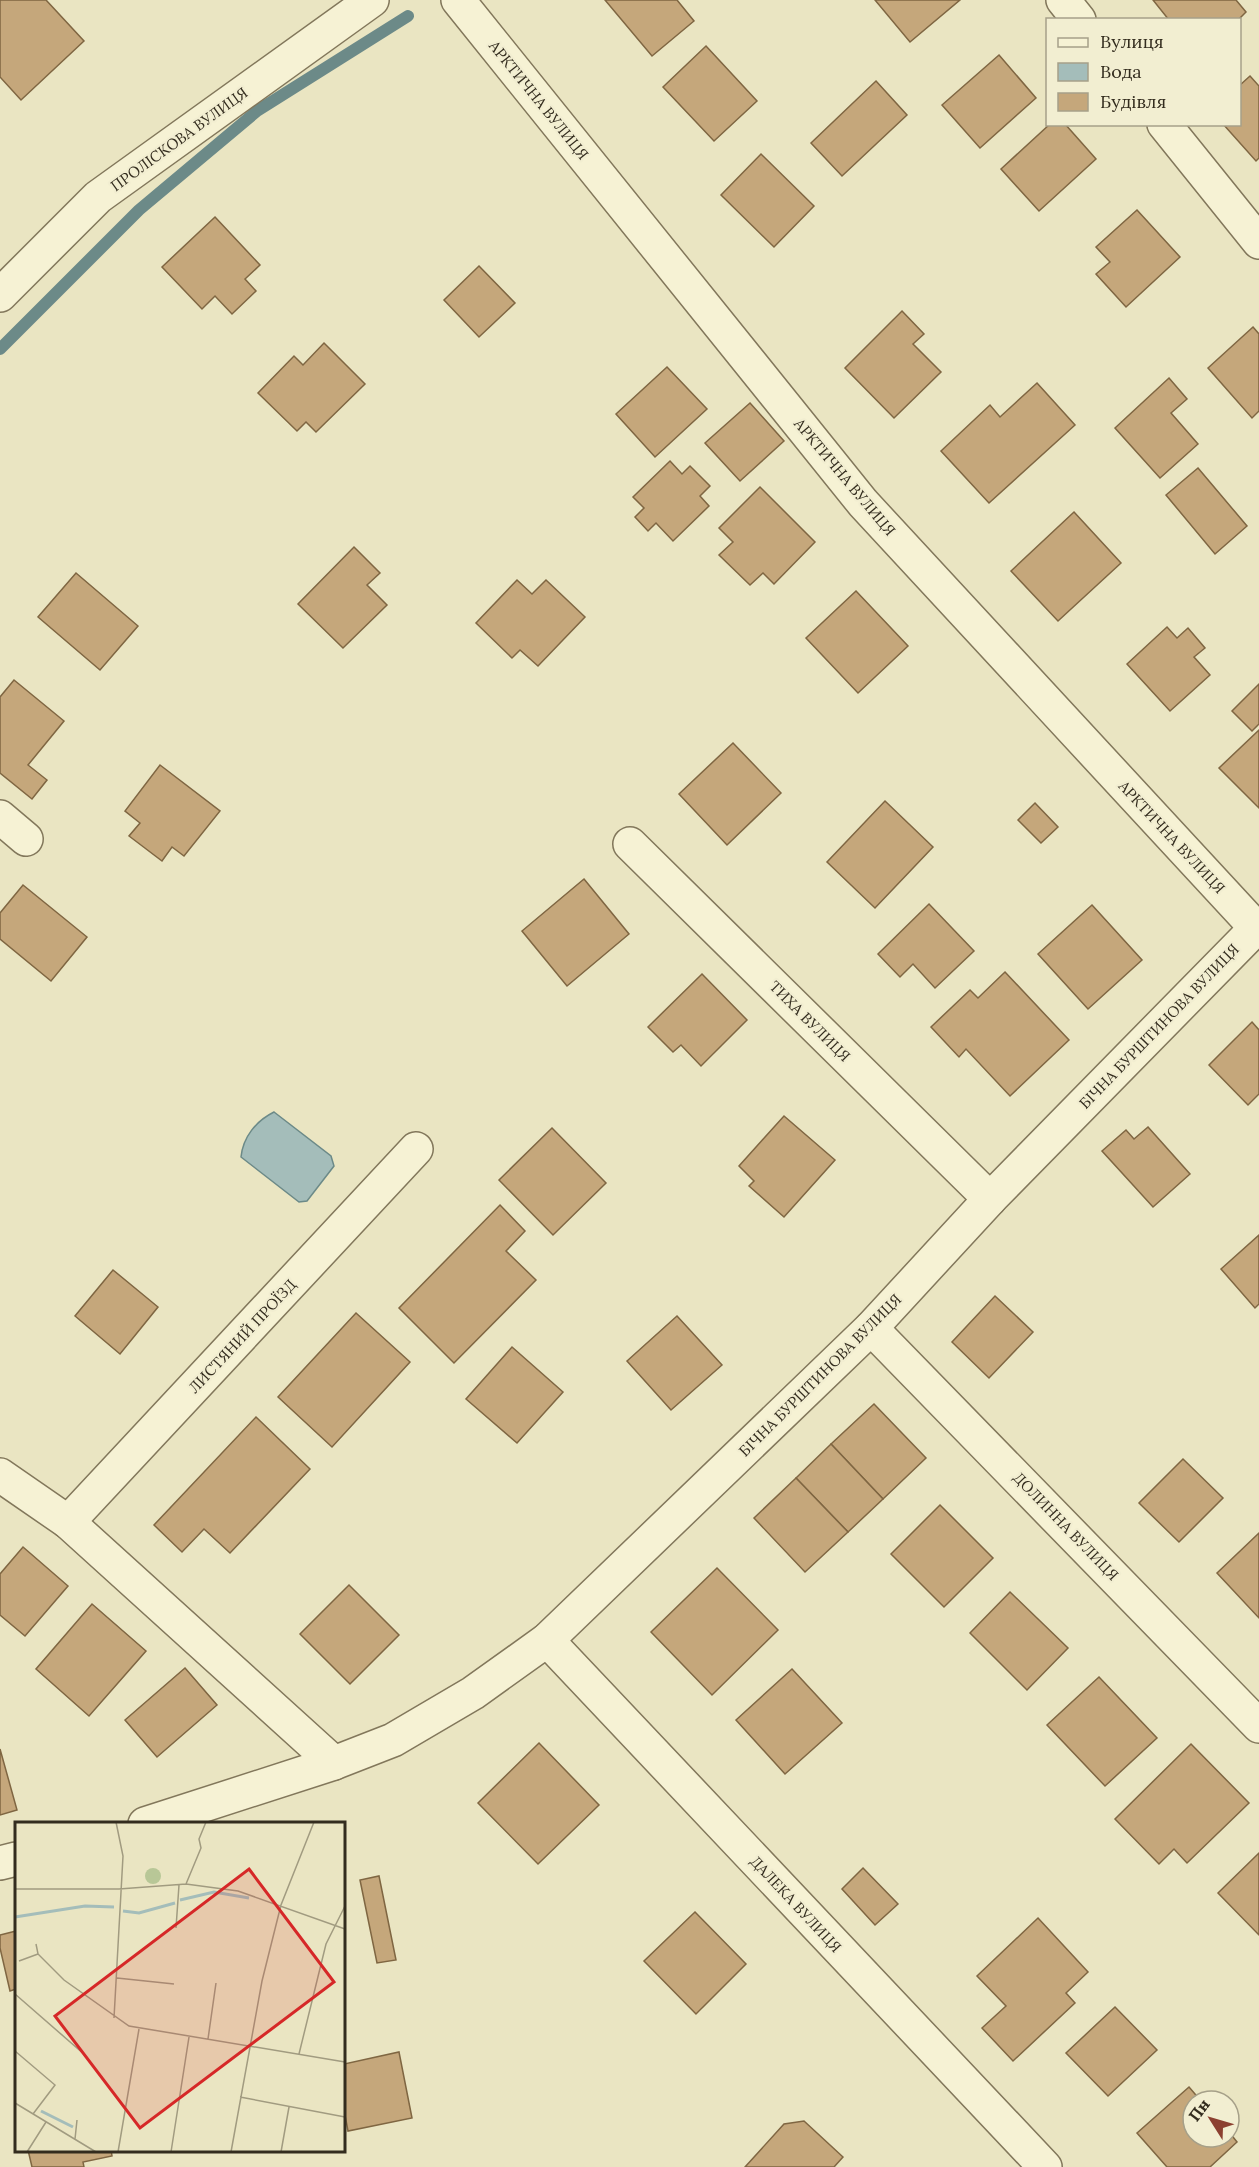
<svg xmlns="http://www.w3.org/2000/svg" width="1259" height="2167" font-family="Lora,serif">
  <rect width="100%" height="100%" fill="#eae5c2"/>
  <path fill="#a4bdba" stroke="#6c8a88" stroke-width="1.5" d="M274 1112 331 1156 334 1166 307 1201 299 1202 241 1157C243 1137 256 1121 274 1112Z"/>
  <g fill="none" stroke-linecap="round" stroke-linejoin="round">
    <path stroke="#6c8a88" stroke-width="12" d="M0 349 139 210 257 111 408 16"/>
  </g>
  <g fill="#c5a77b" stroke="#7f6642" stroke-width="1.5">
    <path d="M0 0H46L84 41 21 100 0 77Z"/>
    <path d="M605 0H677L694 21 652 56Z"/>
    <path d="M875 0H960L910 42Z"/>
    <path d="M1153 0H1236L1246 12 1238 20H1169Z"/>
    <path d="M706 46 757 101 714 141 663 87Z"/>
    <path d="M999 55 1036 98 980 148 942 105Z"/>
    <path d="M1250 76 1259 86V158L1256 161 1223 124H1240V85Z"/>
    <path d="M876 81 907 115 842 176 811 143Z"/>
    <path d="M1050 124H1065L1096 159 1039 211 1001 169Z"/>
    <path d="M761 154 814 206 774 247 721 195Z"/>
    <path d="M1137 210 1180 257 1126 307 1096 274 1110 262 1096 247Z"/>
    <path d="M215 217 260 265 245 279 256 291 232 314 215 296 202 309 162 267Z"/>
    <path d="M479 266 515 303 479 337 444 300Z"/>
    <path d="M902 311 924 334 913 344 941 372 894 418 845 368Z"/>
    <path d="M1253 327 1259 334V411L1252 418 1208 368Z"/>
    <path d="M324 343 365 384 316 432 306 422 297 431 258 393 294 356 303 365Z"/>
    <path d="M667 367 707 409 655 457 616 414Z"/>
    <path d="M1169 378 1187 399 1171 413 1198 444 1160 478 1115 428Z"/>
    <path d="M1037 383 1075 425 989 503 941 451 990 405 1000 417Z"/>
    <path d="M750 403 784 441 740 481 705 443Z"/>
    <path d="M670 461 682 474 690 466 710 486 700 496 709 506 673 541 656 523 648 531 635 517 644 508 633 497Z"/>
    <path d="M1198 468 1247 526 1215 554 1166 495Z"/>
    <path d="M760 487 815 542 774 584 763 573 750 585 719 555 733 542 719 528Z"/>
    <path d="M1074 512 1121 563 1058 621 1011 571Z"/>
    <path d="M354 547 380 573 367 585 387 605 343 648 298 604Z"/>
    <path d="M76 573 138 626 100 670 38 617Z"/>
    <path d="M517 580 532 594 546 580 585 617 538 666 520 650 512 658 476 623Z"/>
    <path d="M856 591 908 646 858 693 806 638Z"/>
    <path d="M1167 627 1177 638 1188 628 1205 648 1194 657 1210 675 1170 711 1127 664Z"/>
    <path d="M14 680 64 721 28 765 47 780 32 799 0 773V697Z"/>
    <path d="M1259 684V724L1252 731 1232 711Z"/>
    <path d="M1259 730V808L1219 768Z"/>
    <path d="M733 743 781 793 727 845 679 794Z"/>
    <path d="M160 765 220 811 184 856 172 847 162 861 129 836 140 823 125 811Z"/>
    <path d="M885 801 933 847 875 908 827 862Z"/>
    <path d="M1035 803 1058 827 1041 843 1018 820Z"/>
    <path d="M584 879 629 934 567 986 522 931Z"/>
    <path d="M23 885 87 937 51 981 0 939V913Z"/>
    <path d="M929 904 974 951 935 988 913 964 900 977 878 954Z"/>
    <path d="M1092 905 1142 960 1088 1009 1038 954Z"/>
    <path d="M1005 972 1069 1040 1010 1096 966 1049 959 1057 931 1027 970 990 978 998Z"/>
    <path d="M702 974 747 1020 701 1066 681 1045 673 1052 648 1027Z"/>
    <path d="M1252 1022 1259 1030V1094L1248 1105 1209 1065Z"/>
    <path d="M784 1116 835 1160 784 1217 749 1186 754 1181 739 1166Z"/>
    <path d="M1148 1127 1190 1174 1153 1207 1102 1151 1126 1130 1134 1139Z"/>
    <path d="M552 1128 606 1183 553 1235 499 1180Z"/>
    <path d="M500 1205 525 1231 506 1251 536 1280 454 1363 399 1308Z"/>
    <path d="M1259 1235V1304L1255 1308 1221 1269Z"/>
    <path d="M113 1270 158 1307 120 1354 75 1316Z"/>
    <path d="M995 1296 1033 1332 989 1378 952 1342Z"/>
    <path d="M356 1313 410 1362 332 1447 278 1397Z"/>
    <path d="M677 1316 722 1365 671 1410 627 1361Z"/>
    <path d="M512 1347 563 1392 517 1443 466 1399Z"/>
    <path d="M874 1404 926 1458 883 1499 831 1444Z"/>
    <path d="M256 1417 310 1469 230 1553 204 1529 182 1552 154 1525Z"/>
    <path d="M831 1444 883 1499 848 1532 796 1478Z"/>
    <path d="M1183 1459 1223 1498 1179 1542 1139 1503Z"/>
    <path d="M796 1478 848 1532 805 1572 754 1518Z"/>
    <path d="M940 1505 993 1558 944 1607 891 1554Z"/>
    <path d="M1259 1533V1618L1217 1573Z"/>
    <path d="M23 1547 68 1586 25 1636 0 1615V1574Z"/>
    <path d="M717 1568 778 1630 712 1695 651 1632Z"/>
    <path d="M349 1585 399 1635 350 1684 300 1634Z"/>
    <path d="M1010 1592 1068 1648 1027 1690 970 1633Z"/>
    <path d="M92 1604 146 1651 89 1716 36 1669Z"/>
    <path d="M185 1668 217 1705 157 1757 125 1720Z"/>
    <path d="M792 1669 842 1723 785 1774 736 1720Z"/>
    <path d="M1099 1677 1157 1738 1105 1786 1047 1725Z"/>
    <path d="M539 1743 599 1805 538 1864 478 1803Z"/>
    <path d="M1191 1744 1249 1803 1187 1863 1174 1849 1159 1864 1115 1819Z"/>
    <path d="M0 1749 17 1810 0 1815Z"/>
    <path d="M1259 1853V1935L1218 1893Z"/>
    <path d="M863 1868 898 1904 875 1925 842 1889Z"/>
    <path d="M379 1876 396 1960 377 1963 360 1880Z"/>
    <path d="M695 1912 746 1964 696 2014 644 1961Z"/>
    <path d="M1038 1918 1088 1972 1066 1993 1075 2003 1013 2061 982 2028 1006 2006 977 1976Z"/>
    <path d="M16 1931V1989L10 1991 0 1948V1935Z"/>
    <path d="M1115 2007 1157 2050 1108 2096 1066 2053Z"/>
    <path d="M399 2052 412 2118 348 2131 344 2110V2064Z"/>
    <path d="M1189 2087 1201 2101H1193V2137H1229V2132L1237 2142 1210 2167H1167L1137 2133Z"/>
    <path d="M804 2121 843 2157 834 2167H745L784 2124Z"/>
    <path d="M28 2150H111L112 2156 83 2162 84 2167H32Z"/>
  </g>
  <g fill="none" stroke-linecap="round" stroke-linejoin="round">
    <g stroke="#82775b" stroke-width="36">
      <g id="minor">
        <path d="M458 0 863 503 1259 931"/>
        <path d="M1063 0 1079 20"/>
        <path d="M1164 124 1259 242"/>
        <path d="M0 295 98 197 372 0"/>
        <path d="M0 817 26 839"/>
        <path d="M630 844 990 1199"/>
        <path d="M871 1328 1259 1726"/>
        <path d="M0 1475 68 1522 334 1763"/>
        <path d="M68 1522 416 1149"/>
        <path d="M547 1640 1045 2167"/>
        <path d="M145 1824 334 1763 393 1740 473 1693 547 1640 871 1328 990 1199 1259 925"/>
        <path d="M0 1863 16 1859"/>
      </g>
    </g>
    <use href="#minor" stroke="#f6f2d4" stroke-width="33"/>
  </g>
  <g text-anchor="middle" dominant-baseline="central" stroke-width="4.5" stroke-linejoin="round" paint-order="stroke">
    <g font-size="15" fill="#332c1e" stroke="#f2eed1">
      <text transform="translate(539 100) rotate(51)">АРКТИЧНА ВУЛИЦЯ</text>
      <text transform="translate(179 139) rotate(-36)">ПРОЛІСКОВА ВУЛИЦЯ</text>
      <text transform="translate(845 477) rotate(50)">АРКТИЧНА ВУЛИЦЯ</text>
      <text transform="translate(1172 837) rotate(47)">АРКТИЧНА ВУЛИЦЯ</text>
      <text transform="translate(810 1021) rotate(45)">ТИХА ВУЛИЦЯ</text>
      <text transform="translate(1159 1026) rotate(-46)">БІЧНА БУРШТИНОВА ВУЛИЦЯ</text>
      <text transform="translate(242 1336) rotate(-47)">ЛИСТЯНИЙ ПРОЇЗД</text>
      <text transform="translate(820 1375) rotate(-45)">БІЧНА БУРШТИНОВА ВУЛИЦЯ</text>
      <text transform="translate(1066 1526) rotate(46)">ДОЛИННА ВУЛИЦЯ</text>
      <text transform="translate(796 1904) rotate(47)">ДАЛЕКА ВУЛИЦЯ</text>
    </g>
  </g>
  <g transform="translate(15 1822)">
    <rect width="330" height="330" fill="#eae5c2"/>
    <path d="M130 54a8 8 0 1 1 16 0a8 8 0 1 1-16 0Z" fill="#b8c797"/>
    <path fill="none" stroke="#a4bdba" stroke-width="3" d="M165 78 199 70 234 76M108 89 124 91 160 81M0 95 70 84 99 85M26 289 58 305"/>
    <path fill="none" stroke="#a19b80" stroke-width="1.5" d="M171 62 186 26 184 17 191 0M0 67H104L171 62 223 69 330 107M161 106 164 63M21 122 23 132 49 158 114 204 330 240M4 139 23 132M102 156 159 162M0 172 70 233M99 196 108 34 101 0M193 217 201 161M0 229 40 263 18 292M284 232 311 122 330 84M225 275 330 295M0 281 81 330M60 317 62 298M12 330 31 300M103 330 124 207M156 330 174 215M216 330 247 159 266 83 299 0M266 330 274 285"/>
    <path fill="#d62828" fill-opacity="0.15" stroke="#d62828" stroke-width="3" d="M234 47 319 160 125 306 40 194Z"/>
    <rect width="330" height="330" fill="none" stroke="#332c1e" stroke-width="3"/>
  </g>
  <rect x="1046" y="18" width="195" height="108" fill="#f2eed1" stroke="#a6a089" stroke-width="1.5"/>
  <rect x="1058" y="38" width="30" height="9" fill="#f6f2d4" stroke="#a6a089" stroke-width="1.5"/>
  <text x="1100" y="48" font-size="18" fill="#332c1e">Вулиця</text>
  <rect x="1058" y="63" width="30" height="18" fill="#a4bdba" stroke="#a6a089" stroke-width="1.5"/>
  <text x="1100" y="78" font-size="18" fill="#332c1e">Вода</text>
  <rect x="1058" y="93" width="30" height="18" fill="#c5a77b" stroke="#a6a089" stroke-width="1.5"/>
  <text x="1100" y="108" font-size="18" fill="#332c1e">Будівля</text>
  <g transform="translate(1211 2119) rotate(307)"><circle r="28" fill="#f2eed1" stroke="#a6a089" stroke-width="1.5"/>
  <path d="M0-4.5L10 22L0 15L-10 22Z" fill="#8c4030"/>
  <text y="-9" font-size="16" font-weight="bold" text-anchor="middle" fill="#332c1e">Пн</text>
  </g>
</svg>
